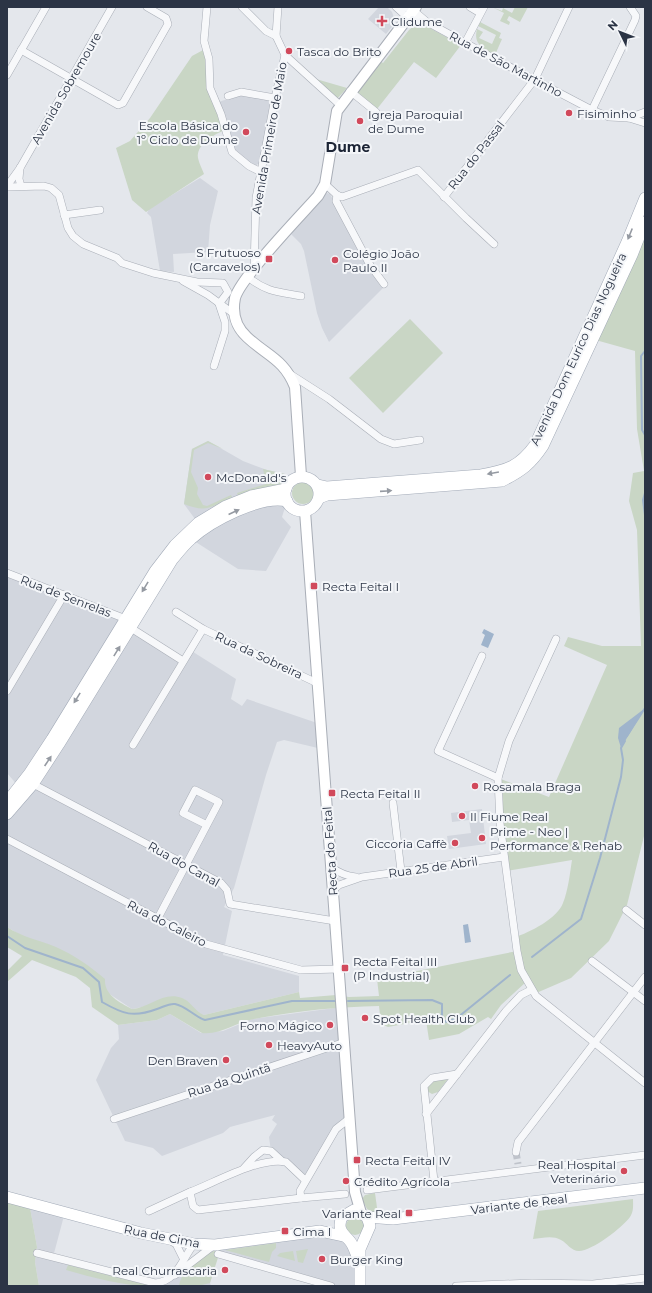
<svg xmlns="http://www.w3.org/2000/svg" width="652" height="1293" font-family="Montserrat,sans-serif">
  <rect width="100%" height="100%" fill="#e4e7ec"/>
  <g fill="#d2d6de">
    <path d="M379 7H387L392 12 394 18V24L386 34 368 19Z"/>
    <path d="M242 95 271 100 261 162 255 166 233 151 218 102Z"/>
    <path d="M200 178 218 191 210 225 208 252 173 254 174 272 160 271 151 217 147 213 149 209Z"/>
    <path d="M327 193 330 194 349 231 384 287 329 342 322 328 317 313 304 251 301 244 291 234Z"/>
    <path d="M208 441 243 461 267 470 285 474 286 489 198 523 184 504 192 449Z"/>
    <path d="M287 501 282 517 291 527 266 571 238 569 191 539 217 520Z"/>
    <path d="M7 573 126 619 19 787 7 773Z"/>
    <path d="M131 628 183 661 190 650 236 679 231 699 242 706 247 699 320 724 322 749 284 740 277 742 266 775 234 888 224 907 232 911 223 955 299 976V992L204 1015 198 1013 184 999 132 1009 108 993 104 986 7 927V814Z"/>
    <path d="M482 809 486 844 449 849 447 836 471 833 469 820 452 822 451 813Z"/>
    <path d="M342 1007 350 1118 342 1123 305 1180 271 1151 269 1137 277 1124 272 1120 275 1115 230 1127 223 1133 162 1156 153 1148 125 1141 96 1080 111 1048 119 1039 118 1025 157 1020 170 1014 201 1033 223 1031 252 1019Z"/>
    <path d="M29 1202 65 1212 53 1257 155 1283 206 1250 320 1231 349 1240 360 1286H331L218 1254 210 1283 211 1286H39L35 1262 37 1247Z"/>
  </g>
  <g fill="#c9d6c5">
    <path d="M492 7 502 11 503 8 512 13 515 7H528L520 22 509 16 507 20 510 22 509 25 500 21 504 13Z"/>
    <path d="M480 22 501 33 499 38 502 39 495 55C483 49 473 44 477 29L483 32 479 38 492 44 496 35 478 26Z"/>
    <path d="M416 24 426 26 461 45 436 78 414 62 377 109 356 91 380 61 383 63 409 30Z"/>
    <path d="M205 49 208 81 223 131C213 135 196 145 198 158 199 163 202 169 204 174L146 212 132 200 116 148 130 141 150 118 192 56Z"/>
    <path d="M309 77 347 88 336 100Z"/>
    <path d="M645 222V832L627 905 609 941 571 978 534 994 526 982 501 1005 491 1019 488 1017 459 1034 429 1040 426 1020 388 1027 381 1024 379 1006C337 1007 295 1011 254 1019 236 1022 221 1035 202 1033L170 1014 157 1020 118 1025 92 1007 90 988 76 977 32 960 7 982V971L22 956 7 947V927C22 937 39 940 56 947 74 955 90 966 105 979 104 995 119 1002 132 1009 150 1008 163 991 182 998 191 1001 195 1012 204 1015L299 992 300 998 336 995 349 997 379 996 377 979 517 951 515 937C529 933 558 918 563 903 568 891 570 873 572 860L506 871 498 778 549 797 607 665 564 646 568 637 602 646H641L637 530 629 501 633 473 644 471 637 429 635 351 592 339Z"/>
    <path d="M410 319 443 353 383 413 349 378Z"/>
    <path d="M208 441 223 449 208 443 194 450 191 472 198 488 197 494 203 505 207 506 231 495 232 497C212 507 206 513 184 504L192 449Z"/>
    <path d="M263 469 285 474V480L281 484 238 496 237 493 266 484Z"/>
    <circle cx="303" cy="493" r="11"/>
    <path d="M448 1079 438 1092 432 1094 427 1091V1084L431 1081Z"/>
    <path d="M375 1193 378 1215 367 1209 362 1199 365 1195Z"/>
    <path d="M7 1197 29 1202 37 1247 35 1262 39 1286H7Z"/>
    <path d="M633 1199C633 1205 634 1211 630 1217 623 1227 592 1251 579 1251 571 1251 567 1243 561 1240 553 1235 542 1238 533 1239L538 1211Z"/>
    <circle cx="355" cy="1226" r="9"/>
    <path d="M276 1243V1248L272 1252 269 1262 225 1250Z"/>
    <path d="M221 1248 210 1283 198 1286H179C181 1268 205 1254 221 1248Z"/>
    <path d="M308 1249 303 1263 298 1262 296 1251Z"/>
    <path d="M293 1251 295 1261 277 1256 280 1253Z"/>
    <path d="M68 1265 152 1286C122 1286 95 1278 66 1270Z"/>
  </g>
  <g fill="#9fb4cc">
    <path d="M484 629 494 634 488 648 481 645 485 635 482 633Z"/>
    <path d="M644 709 621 748 618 738 619 728Z"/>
    <path d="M468 924 471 942 465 943 463 925Z"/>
  </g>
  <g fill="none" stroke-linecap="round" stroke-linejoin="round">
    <g stroke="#9fb4cc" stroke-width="2">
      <path d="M645 351 641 356 642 430 645 435"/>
      <path d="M645 493 643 500 645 515"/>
      <path d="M627 736 645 708"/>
      <path d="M7 936 25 948 83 968 99 982 102 1002C123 1014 133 1018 157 1009 163 1007 170 1003 175 1004 186 1006 195 1017 205 1020L292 1001H336"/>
      <path d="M532 957 581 919 600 858 621 777 623 760 621 748 625 741"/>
      <path d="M348 1001 432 1000 442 1004V1020L447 1022 457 1018 510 975"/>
    </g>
    <path stroke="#bfc3cb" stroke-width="7" stroke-dasharray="7 3.5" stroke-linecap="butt" d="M516 1152 518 1164"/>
    <g stroke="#a9aeb7" stroke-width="8">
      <g id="street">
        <path d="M207 7 204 41 209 59 210 88 221 114 232 152 249 166 261 172"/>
        <path d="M242 7 266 31 276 36"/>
        <path d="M278 7 276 36 285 55 340 105"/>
        <path d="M396 7 408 18 425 21"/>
        <path d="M404 7 414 11 427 22 495 59 592 110 609 117 629 118 645 123"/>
        <path d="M470 7 480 13"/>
        <path d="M465 43 484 7"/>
        <path d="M21 50 118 105 123 103 168 24 166 18 147 7"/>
        <path d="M7 75 46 7"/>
        <path d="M350 91 376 112"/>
        <path d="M228 96 241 92 275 98"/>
        <path d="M592 110 635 20 636 16 630 7"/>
        <path d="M629 118 645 112"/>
        <path d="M20 168 19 179 21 186"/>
        <path d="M325 184 337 195 342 197 418 170 466 218 494 244"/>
        <path d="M7 186 20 168 112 7"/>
        <path d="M7 187 44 186 51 188 59 195 68 228 73 236 83 244 117 258 122 263 153 273 197 282 223 283 228 292 219 304 225 322V331L214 366"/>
        <path d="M337 195 336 201 370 265 384 284"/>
        <path d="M444 197 535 79 569 7"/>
        <path d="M64 215 100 210"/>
        <path d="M254 269 256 198 275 98 285 55"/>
        <path d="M248 277C266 292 279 292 301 296"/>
        <path d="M183 281 208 295 234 314"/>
        <path d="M290 374 329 399 381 439 394 444 420 440"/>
        <path d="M7 573 126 619"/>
        <path d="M176 612 203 629"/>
        <path d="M131 628 183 661"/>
        <path d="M556 639 509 741 498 778 500 823 517 951 521 970 536 996 645 1083"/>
        <path d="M482 656 438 751 498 778"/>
        <path d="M7 691 64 595"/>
        <path d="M133 745 203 629 317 683"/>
        <path d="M33 784 221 883 227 890 230 904 335 921"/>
        <path d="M393 803 401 871"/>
        <path d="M7 839 206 944 301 970 339 969"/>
        <path d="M331 867C339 873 346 876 356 877"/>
        <path d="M332 891 339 885 362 877 504 857"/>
        <path d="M626 910 645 925"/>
        <path d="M158 918 219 802 195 790 183 813 207 825"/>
        <path d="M592 961 645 1001"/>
        <path d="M426 1114 506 1011 521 995 531 990"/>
        <path d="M114 1119 345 1042"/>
        <path d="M516 1152 518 1142 645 977"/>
        <path d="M244 1168 254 1157 263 1150 271 1151 282 1161"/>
        <path d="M434 1181 424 1086 432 1078 457 1074"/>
        <path d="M367 1190 645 1155"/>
        <path d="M345 1194 301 1198 300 1191 336 1129 350 1118"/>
        <path d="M301 1198 198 1210 193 1206 190 1192C214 1183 261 1156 286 1162L305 1180"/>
        <path d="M149 1211 190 1192"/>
        <path d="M171 1241 176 1244 183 1258"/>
        <path d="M37 1253 155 1283C177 1282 182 1259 194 1244"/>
        <path d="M218 1254 331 1286"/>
        <path d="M175 1275 213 1246"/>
        <path d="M456 1286 532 1283 593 1284 645 1278"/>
      </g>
    </g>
    <g stroke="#a9aeb7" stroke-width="12">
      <g id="secondary">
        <path d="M301 476 295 387C284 359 267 356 247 337 236 327 232 313 235 298 240 278 301 215 318 196L325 184 337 111 416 7"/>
        <path d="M305 511 355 1192 361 1213"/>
      </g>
    </g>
    <g stroke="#a3abb8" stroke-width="12">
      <g id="primary">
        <circle cx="302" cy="494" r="17"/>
        <path d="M318 485 327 487 481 475C507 470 519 467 535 445L627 242 645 198"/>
        <path d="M319 498 327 495 502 481C522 471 531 464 543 446L632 255 645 222"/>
        <path d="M7 802 29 774 52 739 155 571 175 545 198 523 226 506 251 496 286 489"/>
        <path d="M7 814 33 784 59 744 172 560C178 553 184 545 191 539 211 521 260 495 287 501"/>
        <path d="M7 1197 141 1233 194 1244 215 1245 320 1231 343 1236"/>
        <path d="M367 1217 393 1219 645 1188"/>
        <path d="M359 1261C356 1255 354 1245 349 1240 342 1233 337 1228 342 1217L354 1210 367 1217 370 1226 360 1249V1286"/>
      </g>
    </g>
    <use href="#street" stroke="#f7f8fa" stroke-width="7"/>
    <use href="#secondary" stroke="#fff" stroke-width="10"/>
    <use href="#primary" stroke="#fff" stroke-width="11"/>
  </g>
  <defs><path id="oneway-solid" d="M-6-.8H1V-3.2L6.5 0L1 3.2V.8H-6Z"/></defs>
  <g fill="#959aa2">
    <use href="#oneway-solid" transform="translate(630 234) rotate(112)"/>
    <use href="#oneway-solid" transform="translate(493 473) rotate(170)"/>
    <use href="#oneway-solid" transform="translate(386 491) rotate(-4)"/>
    <use href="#oneway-solid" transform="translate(234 512) rotate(-25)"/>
    <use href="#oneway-solid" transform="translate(145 587) rotate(121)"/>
    <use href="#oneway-solid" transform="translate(117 651) rotate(-58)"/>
    <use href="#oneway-solid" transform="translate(77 698) rotate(122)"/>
    <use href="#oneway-solid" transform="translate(48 761) rotate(-56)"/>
  </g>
  <g fill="#d1495b" stroke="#f4f6f9" stroke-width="1.5">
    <path d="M380 15h4v4h4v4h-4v4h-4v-4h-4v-4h4z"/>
    <circle cx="289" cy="51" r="4"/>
    <circle cx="569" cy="113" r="4"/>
    <circle cx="360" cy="121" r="4"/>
    <circle cx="246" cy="132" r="4"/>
    <rect x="265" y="255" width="8" height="8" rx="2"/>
    <circle cx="335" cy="260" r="4"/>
    <circle cx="208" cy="477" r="4"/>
    <rect x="310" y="582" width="8" height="8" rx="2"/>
    <circle cx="475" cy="786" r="4"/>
    <rect x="328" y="789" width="8" height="8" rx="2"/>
    <circle cx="462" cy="816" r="4"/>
    <circle cx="482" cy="838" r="4"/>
    <circle cx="455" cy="843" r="4"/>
    <rect x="341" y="964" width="8" height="8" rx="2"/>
    <circle cx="365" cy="1018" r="4"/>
    <circle cx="330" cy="1025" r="4"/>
    <circle cx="269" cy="1045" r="4"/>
    <circle cx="226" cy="1060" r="4"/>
    <rect x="353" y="1156" width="8" height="8" rx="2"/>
    <circle cx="624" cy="1171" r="4"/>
    <circle cx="346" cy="1181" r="4"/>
    <rect x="405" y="1209" width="8" height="8" rx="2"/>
    <rect x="281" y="1227" width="8" height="8" rx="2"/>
    <circle cx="322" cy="1259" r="4"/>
    <circle cx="225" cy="1270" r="4"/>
  </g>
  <g text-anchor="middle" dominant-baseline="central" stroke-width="4" stroke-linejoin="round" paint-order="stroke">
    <g font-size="12" fill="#2b3445" stroke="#f4f6f9" text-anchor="start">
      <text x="391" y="21">Clidume</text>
      <text x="297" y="51">Tasca do Brito</text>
      <text x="577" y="113">Fisiminho</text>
      <text x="368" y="114">Igreja Paroquial<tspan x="368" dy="14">de Dume</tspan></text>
      <text x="238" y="125" text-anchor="end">Escola Básica do<tspan x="238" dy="14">1º Ciclo de Dume</tspan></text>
      <text x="261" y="252" text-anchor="end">S Frutuoso<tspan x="261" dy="14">(Carcavelos)</tspan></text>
      <text x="343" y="253">Colégio João<tspan x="343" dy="14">Paulo II</tspan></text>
      <text x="216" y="477">McDonald's</text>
      <text x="322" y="586">Recta Feital I</text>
      <text x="483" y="786">Rosamala Braga</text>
      <text x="340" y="793">Recta Feital II</text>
      <text x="470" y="816">Il Fiume Real</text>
      <text x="490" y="831">Prime - Neo |<tspan x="490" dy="14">Performance &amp; Rehab</tspan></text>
      <text x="447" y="843" text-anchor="end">Ciccoria Caffè</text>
      <text x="353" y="961">Recta Feital III<tspan x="353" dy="14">(P Industrial)</tspan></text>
      <text x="373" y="1018">Spot Health Club</text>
      <text x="322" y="1025" text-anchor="end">Forno Mágico</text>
      <text x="277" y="1045">HeavyAuto</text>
      <text x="218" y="1060" text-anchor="end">Den Braven</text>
      <text x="365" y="1160">Recta Feital IV</text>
      <text x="616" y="1164" text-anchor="end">Real Hospital<tspan x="616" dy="14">Veterinário</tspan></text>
      <text x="354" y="1181">Crédito Agrícola</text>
      <text x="401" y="1213" text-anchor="end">Variante Real</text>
      <text x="293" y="1231">Cima I</text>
      <text x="330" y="1259">Burger King</text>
      <text x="217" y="1270" text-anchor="end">Real Churrascaria</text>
    </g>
    <g font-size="12" fill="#2b3445" stroke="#f4f6f9">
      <text transform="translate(506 64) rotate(28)">Rua de São Martinho</text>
      <text transform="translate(66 88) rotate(-60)">Avenida Sobremoure</text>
      <text transform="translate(269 138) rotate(-80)">Avenida Primeiro de Maio</text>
      <text transform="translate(476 155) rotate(-52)">Rua do Passal</text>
      <text transform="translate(578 349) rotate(-65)">Avenida Dom Eurico Dias Nogueira</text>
      <text transform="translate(66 596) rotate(21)">Rua de Senrelas</text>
      <text transform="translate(259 655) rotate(25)">Rua da Sobreira</text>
      <text transform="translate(330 851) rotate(-94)">Recta do Feital</text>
      <text transform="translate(184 864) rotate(29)">Rua do Canal</text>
      <text transform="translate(433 867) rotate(-8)">Rua 25 de Abril</text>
      <text transform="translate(167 923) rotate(27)">Rua do Caleiro</text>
      <text transform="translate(229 1080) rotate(-18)">Rua da Quintã</text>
      <text transform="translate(519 1204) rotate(-7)">Variante de Real</text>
      <text transform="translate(162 1236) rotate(11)">Rua de Cima</text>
    </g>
    <g font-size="14" font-weight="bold" fill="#1d2536" stroke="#f4f6f9">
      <text x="348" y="147">Dume</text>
    </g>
  </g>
  <rect width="652" height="1293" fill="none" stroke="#2b3445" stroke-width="16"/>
  <g transform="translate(620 32) rotate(313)" stroke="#f4f6f9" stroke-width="3" paint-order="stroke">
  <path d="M0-3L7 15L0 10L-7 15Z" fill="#2b3445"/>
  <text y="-6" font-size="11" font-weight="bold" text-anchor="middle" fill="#2b3445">N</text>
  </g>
</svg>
